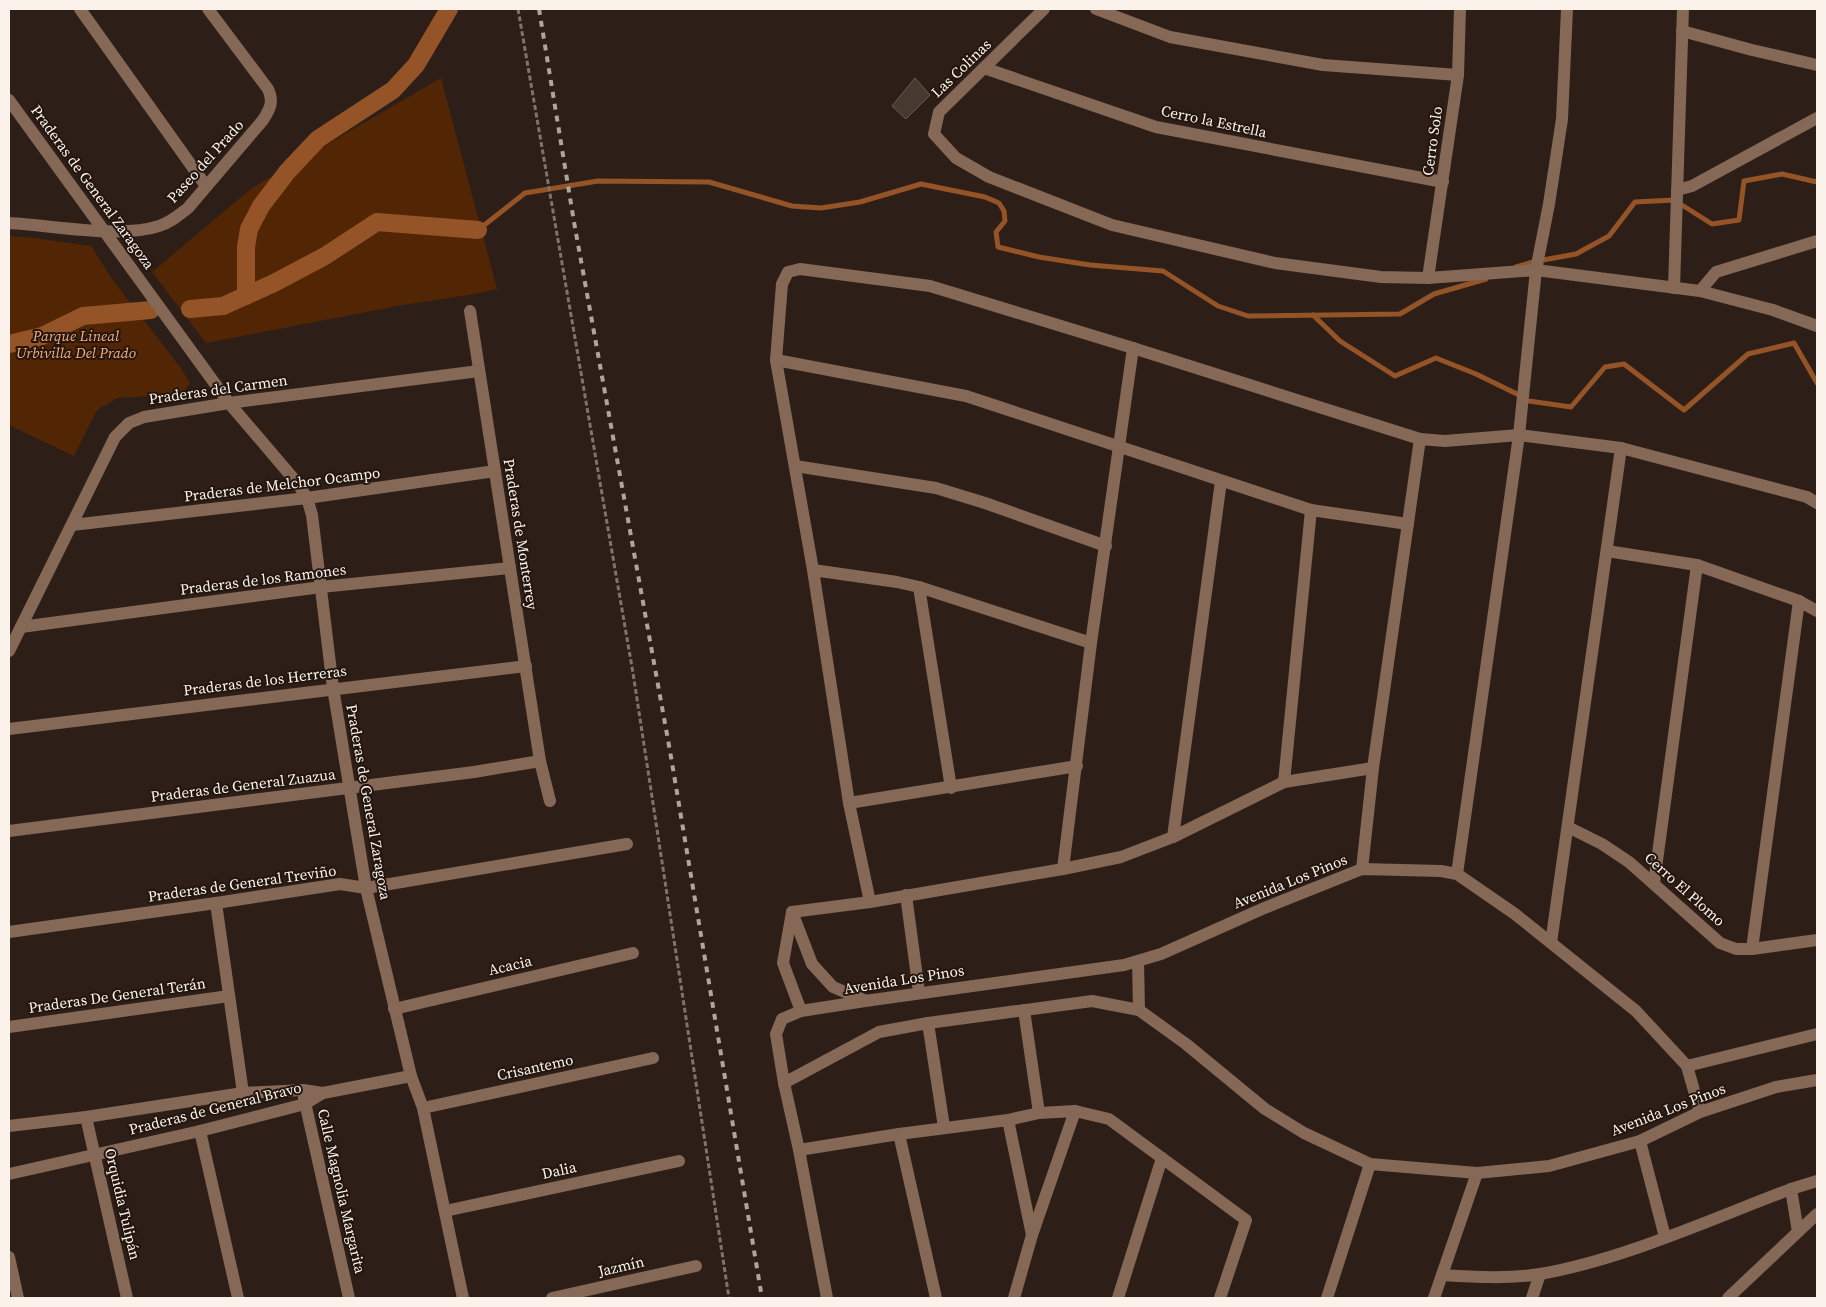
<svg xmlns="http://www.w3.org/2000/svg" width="1826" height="1307" font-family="'Source Serif 4',serif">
  <rect width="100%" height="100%" fill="#2d1f17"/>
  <g fill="#522604">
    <path d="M441 78 497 289 475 294 397 306 206 343 152 272 252 188Z"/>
    <path d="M9 236 33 238 91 246 112 279 180 367 190 383 182 394 117 398 97 410 74 456 9 425Z"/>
  </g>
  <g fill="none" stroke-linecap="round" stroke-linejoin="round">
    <g stroke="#945428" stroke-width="5">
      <path d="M478 230 525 193 598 181 709 182 792 206 821 208 860 202 921 184 985 197 999 203 1004 211 1005 221 996 232 998 247 1039 257 1090 265 1163 271 1218 306 1248 316 1400 314 1434 294 1486 279"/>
      <path d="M1543 260 1576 254 1609 236 1635 202 1674 200 1712 224 1739 220 1744 181 1782 174 1817 182"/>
      <path d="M1516 267 1533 262"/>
      <path d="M1313 315 1340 341 1395 376 1436 358 1476 374 1517 394"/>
      <path d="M1529 401 1571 407 1605 367 1624 364 1684 410 1748 354 1794 343 1817 383"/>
    </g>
    <g stroke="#945428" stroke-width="18">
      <path d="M246 296V247L249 229 261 206 287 172 318 139 393 90 416 65 449 9"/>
      <path d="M190 309 223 306 274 283 325 256 377 222 478 230"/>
      <path d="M9 344 42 336 83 316 151 310"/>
    </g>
  </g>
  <path fill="#483930" stroke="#6a5a51" d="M915 78 930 95 906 119 892 106Z"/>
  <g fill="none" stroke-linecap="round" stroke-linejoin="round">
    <path stroke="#7f736c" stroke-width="3" stroke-dasharray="5 2.5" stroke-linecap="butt" d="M518 9 633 673 729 1298"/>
    <g stroke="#856856" stroke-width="12">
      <path d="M80 9 206 186"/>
      <path d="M1044 9 939 112 934 134 956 158 989 177 1112 225 1275 263 1381 277 1428 278 1536 270 1700 291 1773 310 1817 326"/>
      <path d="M1096 9 1170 37 1323 65 1458 75"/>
      <path d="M1682 31 1752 50 1817 65"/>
      <path d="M984 68 1156 127 1443 182"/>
      <path d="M9 100 229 403 298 484 307 498 312 515 333 688 366 888 411 1076 423 1108 463 1298"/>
      <path d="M1677 190 1692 186 1817 118"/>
      <path d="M9 223C52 225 119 239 159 226 170 223 179 215 188 208L263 120C270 109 274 102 268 89L208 9"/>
      <path d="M1428 278 1458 75 1460 9"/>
      <path d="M1674 288 1683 9"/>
      <path d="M1700 291 1716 272 1817 241"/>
      <path d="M470 311 540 761 550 801"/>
      <path d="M776 360 966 396 1311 510 1408 524"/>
      <path d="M795 466 936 488 985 503 1106 546"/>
      <path d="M72 525 307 498 495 471"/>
      <path d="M1607 551 1697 565 1799 601 1817 611"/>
      <path d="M813 570 897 582 919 587 1091 643"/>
      <path d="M919 587 951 788"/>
      <path d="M21 627 321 587 510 568"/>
      <path d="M9 651 115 437 129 423 144 417 229 403 479 371"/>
      <path d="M9 729 526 666"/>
      <path d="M1284 782 1311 510"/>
      <path d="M849 803 1077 766"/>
      <path d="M1568 827 1602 844 1629 862 1720 943 1736 949H1752L1817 940"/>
      <path d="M9 831 474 772 540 761"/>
      <path d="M1173 837 1221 481"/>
      <path d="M1063 869 1091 643 1133 348"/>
      <path d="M1362 869 1373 768 1420 439"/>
      <path d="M1457 874 1519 435 1536 270 1549 204 1562 119 1567 9"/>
      <path d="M1654 883 1697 565"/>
      <path d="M906 895 919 992"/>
      <path d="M870 902 849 803 813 570 776 360 782 284 788 272 800 269 930 286 1133 348 1420 439 1445 441 1519 435 1621 448 1807 497 1817 503"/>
      <path d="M216 903 243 1093"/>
      <path d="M792 912 870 902 1063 869 1121 857 1173 837 1284 782 1373 768"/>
      <path d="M792 912 812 964 833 987 864 1000"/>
      <path d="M792 912 783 963 801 1011"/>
      <path d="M9 932 216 903 340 884 366 888 627 844"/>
      <path d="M1551 943 1621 448"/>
      <path d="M1752 949 1799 601"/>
      <path d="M1138 961 1139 1010"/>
      <path d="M394 1009 633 953"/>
      <path d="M1024 1010 1039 1113"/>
      <path d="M928 1023 944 1127"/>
      <path d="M9 1027 229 996"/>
      <path d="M1687 1066 1700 1112"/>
      <path d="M784 1083 879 1032 928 1023 1092 1001 1139 1010 1186 1044 1265 1109 1304 1133 1370 1164 1477 1173 1549 1166 1640 1141 1700 1112 1776 1087 1817 1080"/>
      <path d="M304 1098 349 1298"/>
      <path d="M423 1108 653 1058"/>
      <path d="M86 1117 127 1298"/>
      <path d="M1008 1120 1032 1235"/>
      <path d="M9 1126 86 1117 243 1093 303 1090 323 1093 411 1076"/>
      <path d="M200 1131 238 1298"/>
      <path d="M899 1134 936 1298"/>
      <path d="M1640 1141 1665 1237"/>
      <path d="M799 1150 899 1134 1008 1120 1039 1113 1075 1111 1109 1119 1246 1220 1220 1298"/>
      <path d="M9 1174 200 1131 305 1104 323 1093"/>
      <path d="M1791 1189 1798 1232"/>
      <path d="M445 1211 679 1161"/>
      <path d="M9 1257 18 1298"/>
      <path d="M1442 1275C1475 1277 1508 1279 1540 1274 1625 1259 1711 1219 1791 1189L1817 1181"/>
      <path d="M552 1298 696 1266"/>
      <path d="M827 1298 799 1150 784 1083 776 1034 782 1019 801 1011 865 1001 1124 965 1161 954 1262 909 1362 869 1441 871 1457 874 1515 914 1636 1011 1687 1066 1817 1034"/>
      <path d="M1014 1298 1032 1235 1075 1111"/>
      <path d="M1118 1298 1162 1158"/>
      <path d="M1327 1298 1370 1164"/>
      <path d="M1434 1298 1477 1173"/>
      <path d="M1532 1298 1540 1274"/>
      <path d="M1728 1298 1817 1214"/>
    </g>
    <path stroke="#afa59e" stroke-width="4" stroke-dasharray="6 6" stroke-linecap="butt" d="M539 9 574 222 670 751 762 1298"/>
  </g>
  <g text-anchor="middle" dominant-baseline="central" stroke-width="4" stroke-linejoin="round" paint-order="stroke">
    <g font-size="15" fill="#fbf2ec" stroke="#23160e">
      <text transform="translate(961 68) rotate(-44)">Las Colinas</text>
      <text transform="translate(1214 121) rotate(12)">Cerro la Estrella</text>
      <text transform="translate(1432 141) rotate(-82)">Cerro Solo</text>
      <text transform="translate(205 161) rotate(-48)">Paseo del Prado</text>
      <text transform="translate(93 187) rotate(54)">Praderas de General Zaragoza</text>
      <text transform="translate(218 389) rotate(-8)">Praderas del Carmen</text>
      <text transform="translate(282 484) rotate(-7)">Praderas de Melchor Ocampo</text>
      <text transform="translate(521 534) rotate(81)">Praderas de Monterrey</text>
      <text transform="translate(263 579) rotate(-7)">Praderas de los Ramones</text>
      <text transform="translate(265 680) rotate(-7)">Praderas de los Herreras</text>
      <text transform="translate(243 785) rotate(-7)">Praderas de General Zuazua</text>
      <text transform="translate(369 802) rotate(80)">Praderas de General Zaragoza</text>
      <text transform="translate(1290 881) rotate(-22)">Avenida Los Pinos</text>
      <text transform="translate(242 883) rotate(-8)">Praderas de General Treviño</text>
      <text transform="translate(1685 889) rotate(42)">Cerro El Plomo</text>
      <text transform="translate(510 965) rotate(-13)">Acacia</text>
      <text transform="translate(904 979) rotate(-9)">Avenida Los Pinos</text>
      <text transform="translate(117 995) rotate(-8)">Praderas De General Terán</text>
      <text transform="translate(535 1067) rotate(-12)">Crisantemo</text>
      <text transform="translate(215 1108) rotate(-14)">Praderas de General Bravo</text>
      <text transform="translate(1668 1109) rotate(-21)">Avenida Los Pinos</text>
      <text transform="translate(559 1170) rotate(-12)">Dalia</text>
      <text transform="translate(342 1191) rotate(77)">Calle Magnolia Margarita</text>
      <text transform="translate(123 1204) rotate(77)">Orquidia Tulipán</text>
      <text transform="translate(621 1266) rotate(-13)">Jazmín</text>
    </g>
    <g font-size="15" font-style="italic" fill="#f6ac7e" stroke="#23160e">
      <text x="76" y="335">Parque Lineal<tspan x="76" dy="17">Urbivilla Del Prado</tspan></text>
    </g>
  </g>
  <rect width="1826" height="1307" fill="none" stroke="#fbf2ec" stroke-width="20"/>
</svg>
